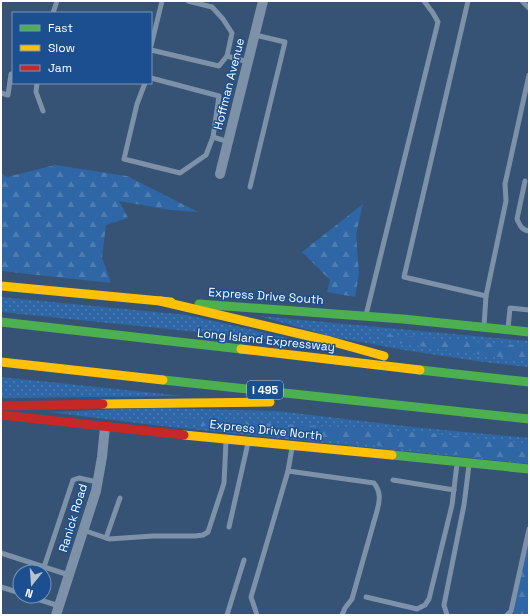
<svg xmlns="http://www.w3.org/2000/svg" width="530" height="616" font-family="'Space Grotesk',sans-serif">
  <defs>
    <pattern id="grass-dots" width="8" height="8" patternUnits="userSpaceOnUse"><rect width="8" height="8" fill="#2f66a5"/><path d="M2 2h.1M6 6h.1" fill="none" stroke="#4e7db2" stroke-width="1.8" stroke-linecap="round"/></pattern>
    <pattern id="forest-firs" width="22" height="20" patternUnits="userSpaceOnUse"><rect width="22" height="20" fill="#2f66a5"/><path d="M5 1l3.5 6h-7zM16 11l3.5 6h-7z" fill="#4e7db2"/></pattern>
  </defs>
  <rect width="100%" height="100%" fill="#365274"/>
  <g fill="url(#grass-dots)">
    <path d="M1 297 187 315 287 338 286 341 1 312Z"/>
    <path d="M259 316 529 341V367L484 362 410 351 333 337Z"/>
    <path d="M1 377 184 396 1 398Z"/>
    <path d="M154 408 277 411 413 427 529 438V464L161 426 49 412Z"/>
  </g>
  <g fill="url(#forest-firs)">
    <path d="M55 165 127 176 198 212 170 210 119 201 128 218 106 225 102 257 111 283 1 271V173L7 177Z"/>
    <path d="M363 204 356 234 359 274 355 297 327 292 330 280 302 252Z"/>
    <path d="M367 333 529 346V361L397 343Z"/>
    <path d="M166 417 419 432 529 444V463L196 425Z"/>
    <path d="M529 539V615H511Z"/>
  </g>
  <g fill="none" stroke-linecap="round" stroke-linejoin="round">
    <g stroke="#7d92a8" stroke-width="5">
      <path d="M468 1 404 277 486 296"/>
      <path d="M522 1 529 8"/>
      <path d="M53 13 57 1"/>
      <path d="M151 46 162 1"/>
      <path d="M151 50 219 66 227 56 232 33 223 19 212 7 188 1"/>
      <path d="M227 56 248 62"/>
      <path d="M37 83 36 92 43 111"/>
      <path d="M145 83 137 104 124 159 180 173 206 155 213 137 219 96 151 78"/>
      <path d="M1 93 8 95 11 74"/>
      <path d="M213 137 229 142"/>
      <path d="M525 181 517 219C520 226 522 230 529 231"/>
      <path d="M250 187 285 42 255 35"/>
      <path d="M366 315 438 22 433 13 424 1"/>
      <path d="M484 326 486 296 506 201 505 184 529 75"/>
      <path d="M508 328 510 308 529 310"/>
      <path d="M288 471 374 483C381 492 380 500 377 511L352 599 345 608 342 615"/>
      <path d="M393 480 454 490"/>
      <path d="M229 527 248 443"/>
      <path d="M83 530 109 539 153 536H195L203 535 208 532 224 483 226 441"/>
      <path d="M106 538 120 498"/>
      <path d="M1 553 69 575"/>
      <path d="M44 567 73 480 79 478 97 482"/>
      <path d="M1 587 20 593"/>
      <path d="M28 596 59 606"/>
      <path d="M366 597 417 609 425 605 429 599 452 505 457 464"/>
      <path d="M227 615 244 560"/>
      <path d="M257 615 251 597 288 471 292 448"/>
      <path d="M447 615 444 605 464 505 469 465"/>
      <path d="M507 615 511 611 529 529"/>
    </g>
    <g stroke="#7d92a8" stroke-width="10">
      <path d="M220 174 263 1"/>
      <path d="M56 615 96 491 102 457 105 427"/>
    </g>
    <g stroke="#4caf50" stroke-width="9">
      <path d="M199 304 403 319 529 332"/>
      <path d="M1 322 241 349"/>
      <path d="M420 370 529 382"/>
      <path d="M163 380 529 419"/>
      <path d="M392 455 529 469"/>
    </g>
    <g stroke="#ffc107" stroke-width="9">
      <path d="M1 286 171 302"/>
      <path d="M160 301 330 341 384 356"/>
      <path d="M241 349 420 370"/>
      <path d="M1 362 163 380"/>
      <path d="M103 404 270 402"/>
      <path d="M184 435 392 455"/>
    </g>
    <g stroke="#c62828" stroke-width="9">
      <path d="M1 406 103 404"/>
      <path d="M1 415 184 435"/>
    </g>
  </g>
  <g text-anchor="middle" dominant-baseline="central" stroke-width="3" stroke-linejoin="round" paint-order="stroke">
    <rect fill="#1b4f8f" stroke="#bbcadd" stroke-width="1" x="247" y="381" width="36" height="18" rx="3"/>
    <g font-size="11" font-weight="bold" fill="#fff">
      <text x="265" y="390">I 495</text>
    </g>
    <g font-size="12" fill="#fff" stroke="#1b4f8f">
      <text transform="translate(229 84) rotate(-76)">Hoffman Avenue</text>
      <text transform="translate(266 296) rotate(4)">Express Drive South</text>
      <text transform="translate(266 340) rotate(6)">Long Island Expressway</text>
      <text transform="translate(266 430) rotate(6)">Express Drive North</text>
      <text transform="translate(73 518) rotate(-73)">Ranick Road</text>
    </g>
  </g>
  <rect width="530" height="616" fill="none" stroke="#ffffff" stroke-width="4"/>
  <rect x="12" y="12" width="140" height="72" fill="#1b4f8f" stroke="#7695bc"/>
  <rect x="20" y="25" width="20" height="6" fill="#4caf50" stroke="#7695bc"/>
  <text x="48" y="32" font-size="12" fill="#ffffff">Fast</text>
  <rect x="20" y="45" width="20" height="6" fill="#ffc107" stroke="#7695bc"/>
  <text x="48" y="52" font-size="12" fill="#ffffff">Slow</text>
  <rect x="20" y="65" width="20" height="6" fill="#c62828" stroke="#7695bc"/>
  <text x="48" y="72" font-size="12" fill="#ffffff">Jam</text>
  <g transform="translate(32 584) rotate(197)"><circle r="19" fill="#1b4f8f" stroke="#7695bc"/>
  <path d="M0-3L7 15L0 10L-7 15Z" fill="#b9c2ce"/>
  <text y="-6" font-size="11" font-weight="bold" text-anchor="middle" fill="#ffffff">N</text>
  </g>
</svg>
